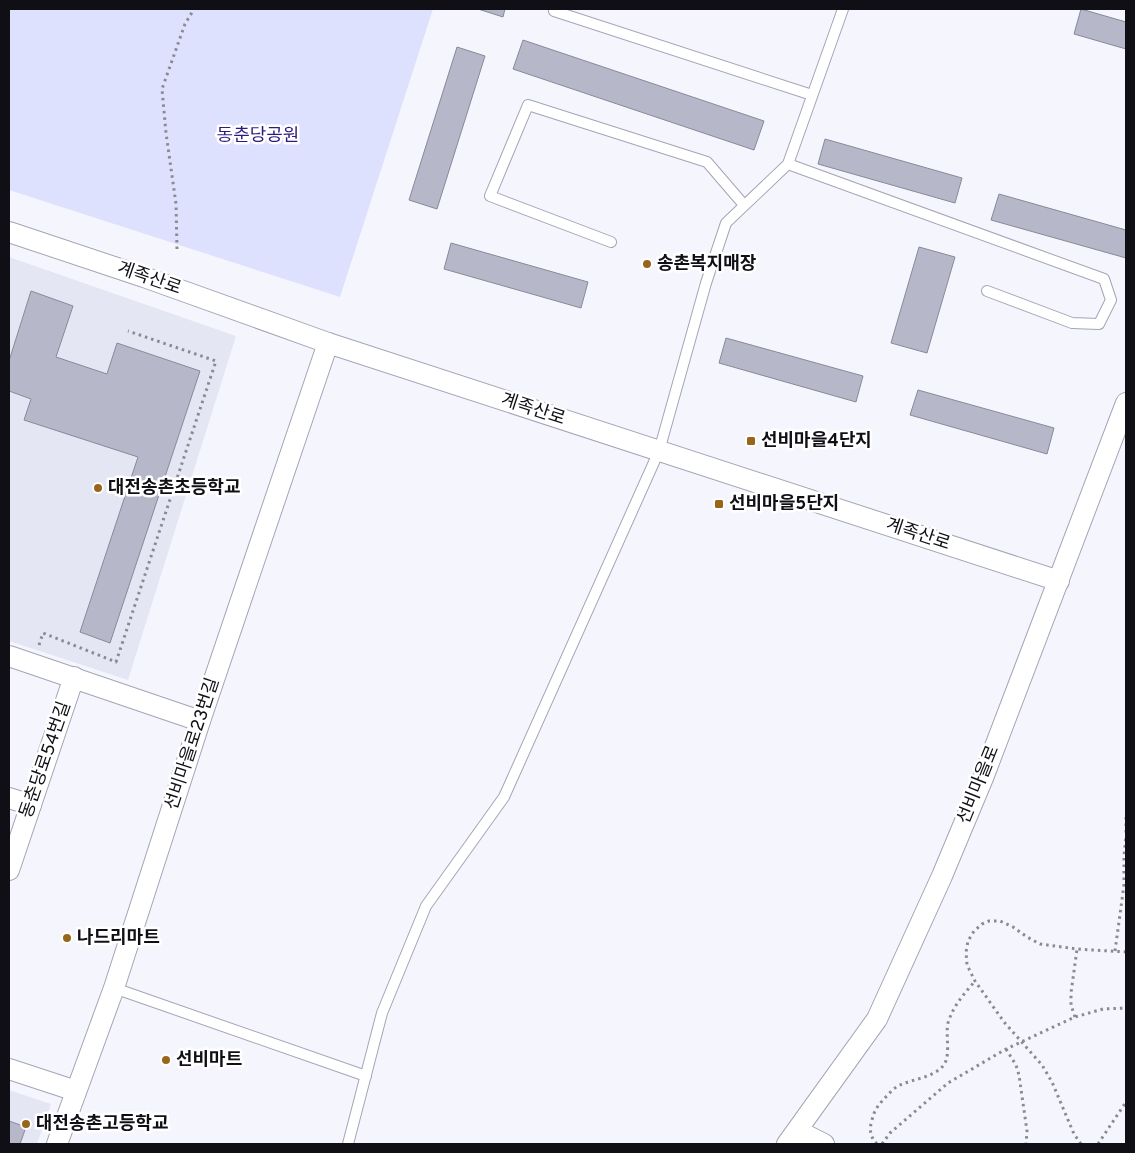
<svg xmlns="http://www.w3.org/2000/svg" width="1135" height="1153" font-family="Overpass,'Noto Sans KR',sans-serif">
  <rect width="100%" height="100%" fill="#f5f6fd"/>
  <g fill="#e4e6f4">
    <path d="M9 257 236 336 128 680 9 641Z"/>
    <path d="M9 1090 51 1104 37 1144H9Z"/>
  </g>
  <path fill="#dee1fd" d="M9 9H433L340 297 9 190Z"/>
  <g fill="#b6b7c8" stroke="#888999">
    <path d="M478 9H505L503 17Z"/>
    <path d="M1081 9 1126 22V49L1074 34Z"/>
    <path d="M523 40 764 121 754 150 513 69Z"/>
    <path d="M457 47 485 56 437 209 409 200Z"/>
    <path d="M825 139 962 178 955 203 818 164Z"/>
    <path d="M999 194 1126 230V258L991 220Z"/>
    <path d="M451 243 588 282 581 308 444 269Z"/>
    <path d="M919 247 955 257 927 353 891 343Z"/>
    <path d="M31 291 73 306 56 357 107 374 117 343 200 371 110 643 80 632 138 457 24 420 31 399 9 391V361Z"/>
    <path d="M726 338 863 376 856 402 719 363Z"/>
    <path d="M918 390 1054 428 1047 454 910 415Z"/>
    <path d="M9 1121 26 1127 20 1144H9Z"/>
  </g>
  <g fill="none" stroke-linecap="round" stroke-linejoin="round">
    <g stroke="#a4a5b5" stroke-width="12">
      <g id="lane">
        <path d="M555 9 554 11 812 95"/>
        <path d="M788 164 1104 279 1111 300 1099 324 1072 323 987 291"/>
        <path d="M611 242 490 196 528 105 707 162 744 205"/>
        <path d="M114 988 366 1076"/>
        <path d="M348 1144 382 1013 426 906 504 797 659 451 706 283 726 223 788 164 843 9"/>
      </g>
    </g>
    <g stroke="#a4a5b5" stroke-width="22">
      <g id="street">
        <path d="M9 232 144 277 328 343 1059 581"/>
        <path d="M9 656 200 721"/>
        <path d="M9 798 31 805"/>
        <path d="M9 870 74 677"/>
        <path d="M9 1069 76 1091"/>
        <path d="M798 1131 824 1144"/>
        <path d="M57 1144 114 988 200 721 328 343"/>
        <path d="M787 1144 877 1019 942 876 983 778 1126 403"/>
      </g>
    </g>
    <g stroke="#8a8b91" stroke-width="3" stroke-dasharray="2.5 4" stroke-linecap="butt">
      <path d="M177 249 176 204 166 133 162 89 185 24 194 9"/>
      <path d="M39 645 43 633 116 662 216 361 128 331"/>
      <path d="M1126 817V833"/>
      <path d="M1115 951 1124 885V856L1126 836"/>
      <path d="M1075 1017 1071 1005V993L1077 949"/>
      <path d="M1006 1049 1016 1065 1019 1075 1027 1131 1026 1144"/>
      <path d="M877 1144C870 1137 869 1129 872 1120 874 1111 877 1107 883 1100 888 1095 893 1088 900 1085 913 1079 931 1078 942 1067 952 1058 945 1035 948 1023 953 1006 964 994 975 981"/>
      <path d="M882 1144 890 1133 948 1083 1006 1049 1075 1017 1103 1009 1126 1008"/>
      <path d="M1081 1144 1074 1134 1052 1082 1042 1065 1004 1022 975 981 967 965 966 952 968 941 974 931 982 924 989 921H1000L1013 927 1027 937 1040 944 1077 949 1126 952"/>
      <path d="M1098 1144 1126 1102"/>
    </g>
    <use href="#lane" stroke="#fff" stroke-width="10"/>
    <use href="#street" stroke="#fff" stroke-width="20"/>
  </g>
  <g fill="#98661a" stroke="#fff" stroke-width="2">
    <circle cx="647" cy="264" r="5"/>
    <rect x="746" y="436" width="10" height="10" rx="2.5"/>
    <circle cx="98" cy="488" r="5"/>
    <rect x="714" y="499" width="10" height="10" rx="2.5"/>
    <circle cx="67" cy="938" r="5"/>
    <circle cx="166" cy="1060" r="5"/>
    <circle cx="26" cy="1124" r="5"/>
  </g>
  <g text-anchor="middle" dominant-baseline="central" stroke-width="5" stroke-linejoin="round" paint-order="stroke">
    <g font-size="18" fill="#2e1a81" stroke="#fff">
      <text x="258" y="136">동춘당공원</text>
    </g>
    <g font-size="18" font-weight="bold" fill="#0f0f15" stroke="#fff" text-anchor="start">
      <text x="657" y="264">송촌복지매장</text>
      <text x="761" y="441">선비마을4단지</text>
      <text x="108" y="488">대전송촌초등학교</text>
      <text x="729" y="504">선비마을5단지</text>
      <text x="77" y="938">나드리마트</text>
      <text x="176" y="1060">선비마트</text>
      <text x="36" y="1124">대전송촌고등학교</text>
    </g>
    <g font-size="18" fill="#0f0f15" stroke="#fff">
      <text transform="translate(149 279) rotate(19)">계족산로</text>
      <text transform="translate(533 410) rotate(18)">계족산로</text>
      <text transform="translate(918 535) rotate(18)">계족산로</text>
      <text transform="translate(193 744) rotate(-72)">선비마을로23번길</text>
      <text transform="translate(46 760) rotate(-71)">동춘당로54번길</text>
      <text transform="translate(979 785) rotate(-68)">선비마을로</text>
    </g>
  </g>
  <rect width="1135" height="1153" fill="none" stroke="#0f0f15" stroke-width="20"/>
</svg>
